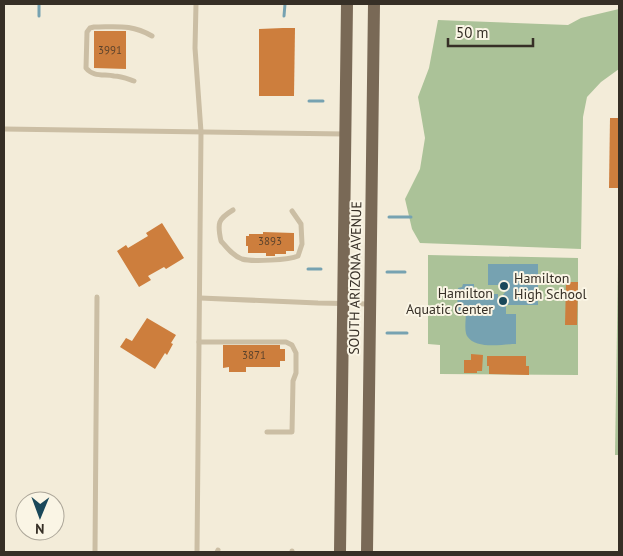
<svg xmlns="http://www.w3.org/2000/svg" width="623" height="556" font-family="'PT Sans',sans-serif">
  <rect width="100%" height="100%" fill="#f3ecd9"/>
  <g fill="#abc298">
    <path d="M619 9V69L601 82 587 97 583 117 581 249 420 243 412 229 405 199 420 169 425 138 418 97 429 68 438 20 568 25 581 18Z"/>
    <path d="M619 199V455H615Z"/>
    <path d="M428 255 578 258V375L440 374V345L428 344Z"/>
  </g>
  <path fill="#76a2b1" d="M488 264H538V305H506V314H516V344C503 344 476 350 467 336 464 330 466 319 466 312H457L458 288 462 287 463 284H474V290H480L481 294H498V301L506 291V285H488Z"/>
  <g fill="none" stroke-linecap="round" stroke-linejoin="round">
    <g stroke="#76a2b1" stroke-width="3">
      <path d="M39 16V4"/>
      <path d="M284 16 285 4"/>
      <path d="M309 101H323"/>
      <path d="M389 217H411"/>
      <path d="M308 269H321"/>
      <path d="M387 272H405"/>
      <path d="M387 333H407"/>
    </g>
  </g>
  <g fill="#cd7e3d">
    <path d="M283 28H295L294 96H259V29Z"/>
    <path d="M94 31H126V69L94 68Z"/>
    <path d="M610 118H619V188H609Z"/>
    <path d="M162 223 184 258 166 269 164 267 148 276 151 280 139 287 117 251 126 245 128 248 148 236 146 233Z"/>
    <path d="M263 232 294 233V251H286V254H275V256H266V253H248V246H246V236H249V234H263Z"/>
    <path d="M566 282H578L577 325H565Z"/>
    <path d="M147 318 176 335 171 343 173 344 167 355 165 353 155 369 120 347 126 338 132 341Z"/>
    <path d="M223 345H280V349H285V361H280V367H246V372H229V367L223 368Z"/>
    <path d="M471 354 483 355 482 371H477V373H464V360H471Z"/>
    <path d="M487 356H526V366H529V375L489 374V366H487Z"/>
  </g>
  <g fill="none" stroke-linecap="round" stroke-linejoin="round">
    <g stroke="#cbbea4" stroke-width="5">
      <path d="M196 4 195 48 201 132 197 552"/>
      <path d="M134 81C128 79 121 76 114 76 104 74 93 77 86 68L87 32 90 28 94 27C117 27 131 24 152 36"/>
      <path d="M4 129 345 134"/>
      <path d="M233 210C218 219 217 223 221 241 227 248 233 256 242 259 252 262 289 260 298 256L302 244 301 224 292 211"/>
      <path d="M200 298 318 303 369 304"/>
      <path d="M199 342H286L292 345 296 353V373L293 381 292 432H267"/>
      <path d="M292 551V552"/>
      <path d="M95 552 97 297"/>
      <path d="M217 552 218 550"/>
    </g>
    <g stroke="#796956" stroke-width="12">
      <path d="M340 552 347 4"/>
      <path d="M367 552 374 4"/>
    </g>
  </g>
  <g fill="#1a485a" stroke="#faf5e5" stroke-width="2">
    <circle cx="504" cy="286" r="5"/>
    <circle cx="503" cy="301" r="5"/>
  </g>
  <g text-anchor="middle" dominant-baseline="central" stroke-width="4" stroke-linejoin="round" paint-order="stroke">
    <g font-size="11" fill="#5c432c">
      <text x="110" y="50">3991</text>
      <text x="270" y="241">3893</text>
      <text x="254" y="355">3871</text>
    </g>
    <g font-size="14" fill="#362f26" stroke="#faf5e5">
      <text transform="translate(355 278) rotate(-89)">SOUTH ARIZONA AVENUE</text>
    </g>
    <g font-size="14" fill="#362f26" stroke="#faf5e5" text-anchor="start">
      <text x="514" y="278">Hamilton<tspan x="514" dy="16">High School</tspan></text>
      <text x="493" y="293" text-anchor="end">Hamilton<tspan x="493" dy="16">Aquatic Center</tspan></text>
    </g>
  </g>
  <rect width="623" height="556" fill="none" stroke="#362f26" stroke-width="10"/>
  <g transform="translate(40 516) rotate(181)"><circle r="24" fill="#faf5e5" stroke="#aca699"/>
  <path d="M0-4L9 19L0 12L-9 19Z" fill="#1a485a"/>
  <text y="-8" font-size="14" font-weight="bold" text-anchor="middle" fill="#362f26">N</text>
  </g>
  <path d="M448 38v8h85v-8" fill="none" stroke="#362f26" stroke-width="2.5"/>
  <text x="456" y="38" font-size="15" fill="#362f26" stroke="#faf5e5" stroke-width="4" paint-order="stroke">50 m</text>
</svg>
